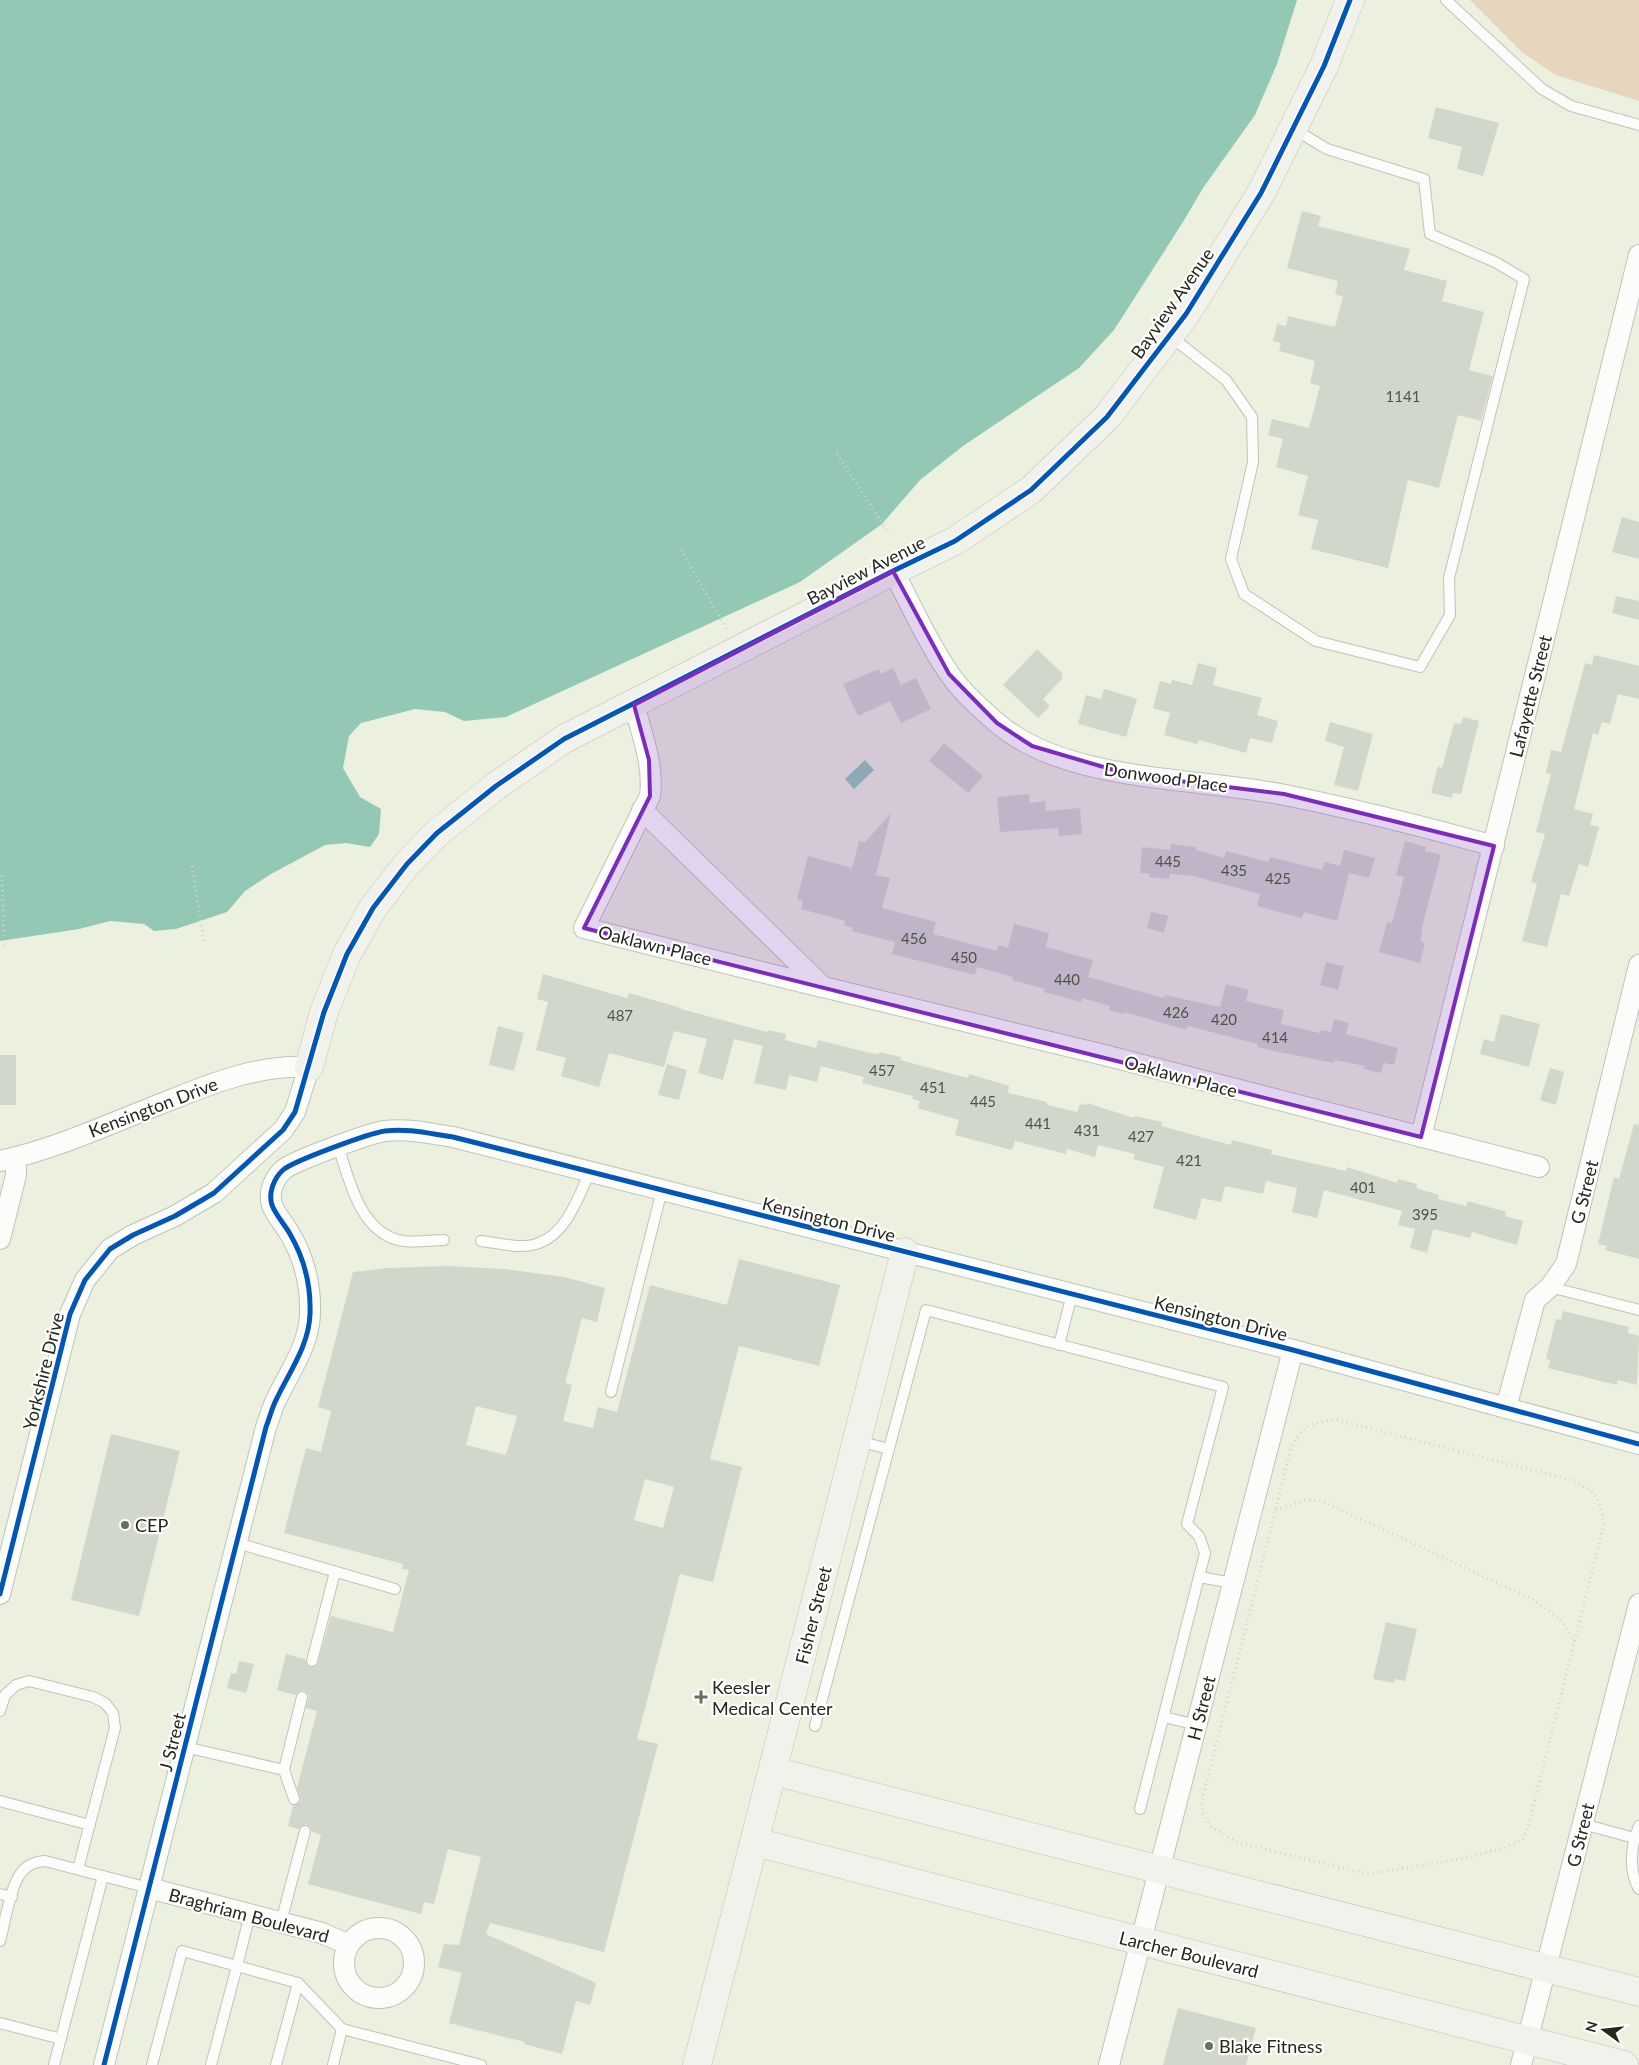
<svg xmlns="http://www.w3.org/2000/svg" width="1639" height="2065" font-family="Lato,sans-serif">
  <rect width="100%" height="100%" fill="#ecf0de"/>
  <path fill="#e6d6be" d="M1470 0H1639V101L1556 75 1523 53Z"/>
  <g fill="#92c8b4">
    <path d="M0 0H1297L1277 64 1255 115 1203 188 1183 222 1114 330 1079 368 963 446 920 480 882 524 800 582 506 717 464 721 445 712 415 709 361 723 349 736 343 768 360 797 381 809 379 834 370 847 346 843 325 845 271 874 245 891 227 912 176 929 154 931 144 924 110 921 79 929 0 941Z"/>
    <path d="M865 760 874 770 854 789 845 779Z"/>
  </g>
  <g fill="#d1d8cb" fill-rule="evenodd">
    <path d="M1436 107 1499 123 1483 176 1457 169 1462 147 1428 138Z"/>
    <path d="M1302 211 1321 216 1318 226 1410 249 1404 270 1447 281 1442 301 1484 312 1469 370 1493 376 1481 421 1458 415 1439 488 1408 480 1388 568 1311 549 1318 520 1298 515 1308 476 1276 467 1283 439 1268 435 1272 419 1309 428 1320 386 1310 383 1315 361 1279 351 1281 343 1273 341 1277 324 1286 326 1288 316 1335 327 1343 297 1335 294 1338 281 1287 268Z"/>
    <path d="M1622 517 1639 522V559L1612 552Z"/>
    <path d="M1616 596 1639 601V620L1612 613Z"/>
    <path d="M1037 649 1062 673V679L1043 699 1050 706 1038 718 1003 685Z"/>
    <path d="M1594 655 1639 666V699L1618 694 1610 724 1602 722 1598 735 1593 733 1574 809 1593 814 1590 825 1599 827 1588 867 1579 864 1569 896 1561 894 1547 947 1522 941 1537 884 1531 882 1545 834 1536 832 1551 774 1546 773 1551 750 1561 752 1585 663 1592 665Z"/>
    <path d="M1198 663 1217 668 1213 685 1262 698 1257 715 1278 721 1272 743 1250 738 1246 753 1199 740 1197 744 1164 735 1170 713 1153 708 1160 681 1171 684 1172 680 1192 685Z"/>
    <path d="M893 668 901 685 916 678 931 709 901 723 890 701 858 716 843 684 879 669 881 674Z"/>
    <path d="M1104 689 1137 699 1126 737 1078 724 1086 695 1101 699Z"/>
    <path d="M1463 717 1479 721 1461 794 1453 793 1452 798 1431 793 1438 766 1442 768 1454 723 1461 724Z"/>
    <path d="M1330 722 1373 734 1358 791 1334 785 1344 747 1325 741Z"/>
    <path d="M944 743 983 776 968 793 929 761Z"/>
    <path d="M1029 794 1030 803 1045 801 1046 811 1080 808 1082 834 1059 836 1058 828 1000 832 997 797Z"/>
    <path d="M891 813 876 875 890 878 882 908 936 922 933 934 997 951 999 945 1008 948 1014 924 1049 933 1046 947 1093 960 1088 977 1164 998 1165 995 1220 1007 1226 984 1249 990 1246 1001 1284 1010 1281 1024 1320 1033 1321 1030 1331 1032 1334 1019 1349 1023 1346 1034 1398 1048 1394 1065 1384 1063 1381 1073 1364 1069 1365 1066 1335 1060 1334 1063 1279 1052 1257 1047 1258 1044 1188 1026 1187 1029 1179 1028 1125 1012 1124 1014 1109 1010 1110 1006 1082 998 1081 1002 1044 992 1045 989 1012 980 1013 977 977 967 975 975 892 954 895 942 852 931 853 928 844 925 845 921 801 909 803 901 797 899 808 856 852 868 859 841 865 842Z"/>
    <path d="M1405 841 1426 847 1425 851 1441 855 1421 931H1423L1420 941 1425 943 1420 963 1379 952 1387 922 1392 923 1404 877 1396 875Z"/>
    <path d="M1171 844 1196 847V850L1224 858 1226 851 1268 862 1270 857 1322 870 1325 862 1340 866 1344 850 1375 858 1369 878 1349 873 1337 921 1304 912 1302 918 1257 906 1260 894 1193 876 1170 874 1169 879 1149 877 1150 874 1140 873 1142 847 1170 850Z"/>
    <path d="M1151 912 1168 916 1164 933 1147 928Z"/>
    <path d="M1326 962 1344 966 1338 990 1320 985Z"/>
    <path d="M543 974 627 998 629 993 681 1008V1009L767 1032 768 1030 786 1034 785 1040 816 1048 818 1040 870 1053 879 1054V1052L901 1057 900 1060 968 1078 969 1074 1009 1086 1008 1093 1047 1102V1105L1077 1112 1080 1104 1087 1105V1103L1134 1118 1135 1116 1162 1122 1161 1126 1231 1145 1232 1140 1272 1150 1271 1154 1346 1171 1347 1167 1397 1183 1398 1179 1417 1184 1416 1188 1439 1195 1438 1199 1466 1206 1468 1201 1506 1212 1505 1216 1523 1221 1517 1245 1472 1232 1470 1238 1433 1229 1427 1253 1410 1248 1415 1229 1398 1225 1402 1211 1324 1190 1317 1218 1292 1212 1297 1188 1266 1181 1263 1194 1225 1186 1221 1202 1202 1198 1196 1220 1153 1208 1164 1167 1133 1159 1135 1154 1098 1145 1095 1157 1067 1149 1066 1154 1015 1141 1012 1150 955 1135 959 1120 918 1108 920 1101 912 1099 913 1096 862 1083 864 1077 821 1066 817 1082 789 1075 786 1090 754 1083 763 1046 734 1039 723 1080 698 1073 707 1039 674 1031 664 1067 609 1053 599 1087 561 1076 566 1058 536 1050 548 1002 537 999Z"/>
    <path d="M1501 1014 1540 1024 1529 1067 1480 1054 1484 1039 1494 1042Z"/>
    <path d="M498 1026 524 1033 514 1071 489 1065Z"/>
    <rect x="0" y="1055" width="16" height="50"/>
    <path d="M667 1064 687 1070 679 1100 658 1095Z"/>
    <path d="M1550 1068 1564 1072 1556 1105 1540 1100Z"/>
    <path d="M1634 1124 1639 1125V1259L1605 1250 1607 1246 1598 1244 1614 1177 1619 1179Z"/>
    <path d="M739 1259 840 1285 819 1366 739 1346 710 1459 742 1467 713 1582 680 1574 637 1739 658 1744 604 1952 490 1923 486 1934 596 1983 590 2005 576 2001 562 2054 524 2044 525 2042 449 2023 462 1973 438 1967 444 1944 459 1945 481 1857 448 1849 434 1904 424 1902 421 1914 308 1884 321 1835 312 1832 310 1827 306 1824 298 1829 288 1826 293 1806 301 1801 297 1788 317 1711 306 1708 309 1696 304 1690 300 1691 295 1695 277 1690 286 1654 305 1659 306 1663 310 1667 317 1666 331 1616 393 1632 409 1570 402 1569 403 1564 284 1533 306 1448 321 1452 331 1411 318 1407 353 1272 388 1268 447 1266 505 1269 564 1277 605 1288 597 1322 582 1318 565 1383 572 1385 563 1421 593 1428 598 1407 617 1412 650 1285 727 1305ZM476 1406 517 1416 506 1455 466 1445ZM645 1479 674 1487 663 1528 634 1520Z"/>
    <path d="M1563 1311 1629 1327 1628 1333 1639 1336 1637 1385 1618 1380 1617 1385 1548 1368 1550 1360 1546 1359 1556 1319 1561 1320Z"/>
    <path d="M111 1434 180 1451 139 1616 71 1600Z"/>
    <path d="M1386 1622 1417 1629 1405 1681 1395 1679 1394 1683 1373 1679Z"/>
    <path d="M239 1661 254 1664 246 1693 227 1688 231 1673 236 1674Z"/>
    <path d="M1178 2008 1256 2028 1246 2065H1163Z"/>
  </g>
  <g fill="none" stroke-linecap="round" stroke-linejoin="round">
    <g stroke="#c1c3b6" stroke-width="12">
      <g id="lane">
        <path d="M1446 0 1542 89 1571 106 1639 125"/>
        <path d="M1170 336 1226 380 1252 417 1253 462 1231 559 1244 594 1316 641 1420 667 1450 615 1449 578 1524 279 1495 262 1430 234 1424 179 1327 149 1294 129"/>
        <path d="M338 1146C349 1178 359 1230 398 1240 412 1244 430 1240 444 1240"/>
        <path d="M481 1241C498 1243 522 1250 539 1243 567 1233 578 1197 590 1172"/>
        <path d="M1550 1287 1639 1310"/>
        <path d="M1059 1345 1072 1294"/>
        <path d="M611 1392 662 1190"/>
        <path d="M858 1441 889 1449"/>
        <path d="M237 1543 395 1589"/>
        <path d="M1199 1577 1233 1583"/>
        <path d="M312 1661 335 1572"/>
        <path d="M0 1711 5 1695 16 1685 29 1681 93 1697 105 1703 113 1713 115 1728 78 1869"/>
        <path d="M1164 1717 1197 1725"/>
        <path d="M815 1726 926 1310 1223 1387 1187 1524 1199 1536 1205 1553 1140 1809"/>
        <path d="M185 1747 284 1770 294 1799"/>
        <path d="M284 1770 302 1697"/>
        <path d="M0 1801 90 1825"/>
        <path d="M1583 1824 1634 1838"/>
        <path d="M1639 1826C1631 1845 1628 1871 1639 1889"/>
        <path d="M0 1894 12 1897"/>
        <path d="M250 1914 237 1966 298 1983 342 2029 333 2065"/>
        <path d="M281 1922 305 1831"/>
        <path d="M0 1941C5 1923 10 1887 21 1873 27 1864 36 1862 45 1861L149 1888"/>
        <path d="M0 2023 61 2039"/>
        <path d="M342 2029 481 2065"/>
        <path d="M54 2065 103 1876"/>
        <path d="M152 2065 182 1951 237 1966 211 2065"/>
        <path d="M276 2065 298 1983"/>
      </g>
    </g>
    <g stroke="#c1c3b6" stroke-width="22">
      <g id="street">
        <path d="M893 571C911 604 927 642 949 673 959 689 982 710 996 722 1065 783 1198 777 1285 795 1355 809 1425 827 1494 846"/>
        <path d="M634 705C642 735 654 765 650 796L584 928 822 987"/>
        <path d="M642 810 823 987 1104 1055 1539 1167"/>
        <path d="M1421 1137 1639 255"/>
        <path d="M0 1161C59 1148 116 1121 173 1099 218 1081 259 1065 309 1067L295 1112 283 1130 214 1193 175 1216 133 1235 110 1249 85 1280 70 1314 0 1594"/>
        <path d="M0 1239 16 1175V1157"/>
        <path d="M1506 1408 1535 1300 1550 1287 1566 1264 1639 965"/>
        <path d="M149 1888 322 1933 349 1945"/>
        <circle cx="379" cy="1963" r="35"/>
        <path d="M104 2065 266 1427C270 1417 272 1407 277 1398 290 1371 309 1345 310 1314 311 1286 304 1258 290 1234 285 1225 275 1214 272 1205 268 1193 274 1178 283 1170 293 1161 370 1133 385 1131 408 1128 431 1134 453 1137L1293 1350 1639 1444"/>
        <path d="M1109 2065 1293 1350"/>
        <path d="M1521 2065 1639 1604"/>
      </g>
    </g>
    <g stroke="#c1c3b6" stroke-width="29">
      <g id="secondary">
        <path d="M309 1067 324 1012 347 954 373 908 407 864 437 833 496 786 564 739 893 571 955 541 1031 490 1107 417 1186 314 1261 193 1324 66 1350 0"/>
        <path d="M773 1771 1639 1992"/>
        <path d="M755 1842 1624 2065"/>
        <path d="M697 2065 905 1252"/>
      </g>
    </g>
    <g stroke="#d2d4cf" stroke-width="3" stroke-dasharray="1 4" stroke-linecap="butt">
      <path d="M1536 0C1528 14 1512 21 1516 38L1523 41 1545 43 1559 58 1565 60 1571 55V46L1559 18 1556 0"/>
      <path d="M837 454 889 534"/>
      <path d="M681 550 727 630"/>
      <path d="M192 866 204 943"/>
      <path d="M2 875 4 947"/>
      <path d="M1337 1420 1568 1479C1594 1490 1600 1496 1604 1524L1529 1823 1523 1839 1507 1847 1466 1858 1368 1874 1236 1842 1211 1826 1202 1812V1800L1290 1452C1301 1425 1310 1422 1337 1420Z"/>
      <path d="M1276 1510 1305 1500 1322 1501 1532 1599 1560 1619 1575 1643"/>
    </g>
    <use href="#lane" stroke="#fcfdfa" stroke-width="10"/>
    <use href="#street" stroke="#fcfdfa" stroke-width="20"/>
    <use href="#secondary" stroke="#f2f2ec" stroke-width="28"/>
    <g stroke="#fff" stroke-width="8">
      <g id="cycleway">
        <path d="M0 1594 70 1314 85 1280 110 1249 133 1235 175 1216 214 1193 283 1130 295 1112 324 1012 347 954 373 908 407 864 437 833 496 786 564 739 893 571 955 541 1031 490 1107 417 1186 314 1261 193 1324 66 1350 0"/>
        <path d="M104 2065 266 1427C270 1417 272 1407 277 1398 290 1371 309 1345 310 1314 311 1286 304 1258 290 1234 285 1225 275 1214 272 1205 268 1193 274 1178 283 1170 293 1161 370 1133 385 1131 408 1128 431 1134 453 1137L1293 1350 1639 1444"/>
      </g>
    </g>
    <use href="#cycleway" stroke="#0057b8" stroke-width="5"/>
  </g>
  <path fill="#7b2cbf" fill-opacity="0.2" stroke="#7b2cbf" stroke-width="4" stroke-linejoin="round" d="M893 571 949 674 997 723 1032 746 1131 775 1284 794 1494 846 1421 1137 584 928 650 796 649 760 634 705Z"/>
  <g fill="#6a6d5f" stroke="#fff" stroke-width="2">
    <circle cx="125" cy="1525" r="5"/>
    <path d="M698.5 1689.5h5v5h5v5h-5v5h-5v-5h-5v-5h5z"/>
    <circle cx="1209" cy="2046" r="5"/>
  </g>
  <g text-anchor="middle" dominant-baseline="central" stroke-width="4.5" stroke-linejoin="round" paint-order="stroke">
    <g font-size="15" fill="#4f5347">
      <text x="1403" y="396">1141</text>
      <text x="1168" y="861">445</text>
      <text x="1234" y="870">435</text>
      <text x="1278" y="878">425</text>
      <text x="914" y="938">456</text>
      <text x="964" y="957">450</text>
      <text x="1067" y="979">440</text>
      <text x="1176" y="1012">426</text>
      <text x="620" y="1015">487</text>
      <text x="1224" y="1019">420</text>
      <text x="1275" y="1037">414</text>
      <text x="882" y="1070">457</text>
      <text x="933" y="1087">451</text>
      <text x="983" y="1101">445</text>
      <text x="1038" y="1123">441</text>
      <text x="1087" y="1130">431</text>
      <text x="1141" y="1136">427</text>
      <text x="1189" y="1160">421</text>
      <text x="1363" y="1187">401</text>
      <text x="1425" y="1214">395</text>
    </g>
    <g font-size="18" fill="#24271b" stroke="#fff">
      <text transform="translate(1172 303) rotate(-55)">Bayview Avenue</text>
      <text transform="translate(866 570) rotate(-27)">Bayview Avenue</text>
      <text transform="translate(1530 696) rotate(-76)">Lafayette Street</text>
      <text transform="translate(1166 777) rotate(8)">Donwood Place</text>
      <text transform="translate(655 945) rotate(14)">Oaklawn Place</text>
      <text transform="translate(1181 1076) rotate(15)">Oaklawn Place</text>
      <text transform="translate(153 1107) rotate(-21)">Kensington Drive</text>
      <text transform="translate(1584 1192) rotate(-76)">G Street</text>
      <text transform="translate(829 1219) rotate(14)">Kensington Drive</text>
      <text transform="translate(1221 1318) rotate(14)">Kensington Drive</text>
      <text transform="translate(43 1371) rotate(-76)">Yorkshire Drive</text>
      <text transform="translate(813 1615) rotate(-76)">Fisher Street</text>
      <text transform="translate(1201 1708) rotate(-76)">H Street</text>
      <text transform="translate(172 1742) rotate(-76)">J Street</text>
      <text transform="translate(1580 1835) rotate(-76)">G Street</text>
      <text transform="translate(249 1915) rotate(15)">Braghriam Boulevard</text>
      <text transform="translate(1189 1954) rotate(14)">Larcher Boulevard</text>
    </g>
    <g font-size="18" fill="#24271b" stroke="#fff" text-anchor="start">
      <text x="135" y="1525">CEP</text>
      <text x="712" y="1687">Keesler<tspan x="712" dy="21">Medical Center</tspan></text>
      <text x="1219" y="2046">Blake Fitness</text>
    </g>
  </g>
  <g transform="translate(1604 2030) rotate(285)" stroke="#ffffff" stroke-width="4" paint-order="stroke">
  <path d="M0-4L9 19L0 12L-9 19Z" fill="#24271b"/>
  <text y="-8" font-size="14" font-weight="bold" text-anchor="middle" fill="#24271b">N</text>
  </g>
</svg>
